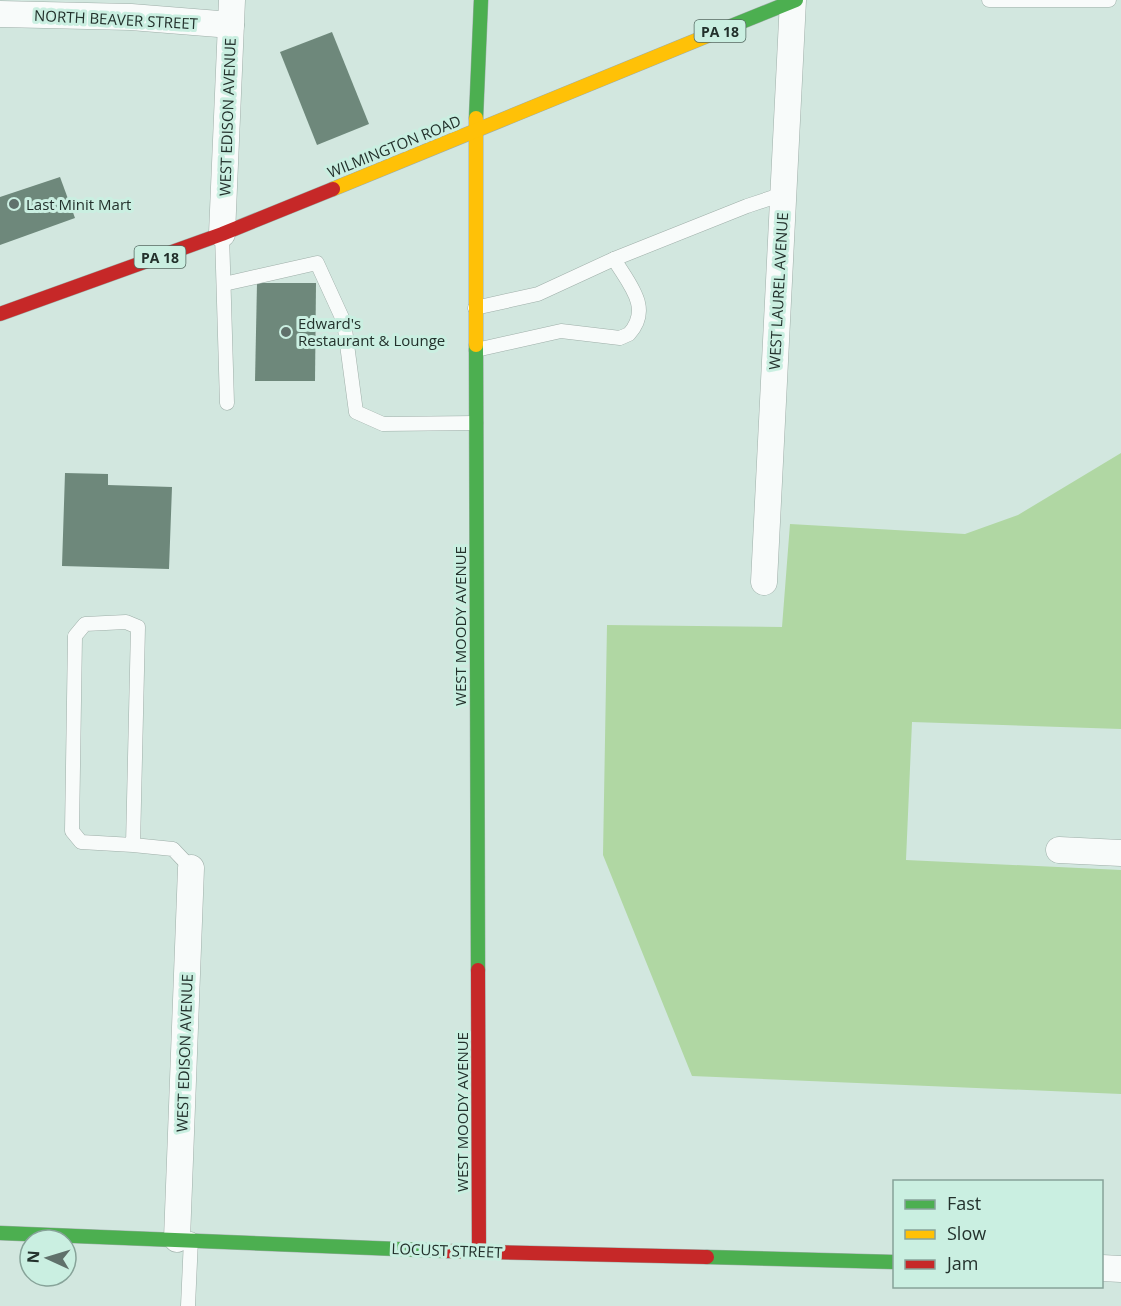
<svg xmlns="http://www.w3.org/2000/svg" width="1121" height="1306" font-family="'Open Sans',sans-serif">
  <rect width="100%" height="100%" fill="#d2e7df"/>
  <path fill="#b0d7a3" d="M1121 453V729L912 722 906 860 1121 870V1094L692 1076 603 855 607 625 782 627 790 524 965 534 1018 515Z"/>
  <g fill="#6e887b">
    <path d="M332 32 369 124 317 145 280 52Z"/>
    <path d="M60 177 75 218 0 245V197Z"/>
    <path d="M257 283H316L315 381H255Z"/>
    <path d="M65 473 108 474V485L172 487 169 569 62 566Z"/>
  </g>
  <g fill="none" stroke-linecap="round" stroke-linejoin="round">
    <g stroke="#9eaea8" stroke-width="15">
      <g id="lane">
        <path d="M989 0H1109"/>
        <path d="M222 234 227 403"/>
        <path d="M224 284 317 263 344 322 356 412 383 424 476 423"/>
        <path d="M475 308 538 294 614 259 747 206 783 194"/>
        <path d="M476 350 561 331 620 338 629 334C653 308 628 283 614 259"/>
        <path d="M133 845 81 842 72 831 75 636 85 624 126 622 138 627 133 845 173 849 191 868"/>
        <path d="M188 1306 191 1239"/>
      </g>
    </g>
    <g stroke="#9eaea8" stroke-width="27">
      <g id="street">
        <path d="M0 14 131 17 231 25"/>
        <path d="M222 234 232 0"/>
        <path d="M764 582 793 0"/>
        <path d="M1059 850 1121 853"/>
        <path d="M177 1239 191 868"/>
        <path d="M1102 1268 1121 1269"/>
      </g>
    </g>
    <g stroke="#9eaea8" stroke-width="15">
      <g id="fast">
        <path d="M719 31 796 0"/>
        <path d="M476 118 481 0"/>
        <path d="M476 345 478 970"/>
        <path d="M0 1233 447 1251"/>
        <path d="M707 1257 894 1262"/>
      </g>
    </g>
    <g stroke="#9eaea8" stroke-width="15">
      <g id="slow">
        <path d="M476 118V345"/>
        <path d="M333 189 719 31"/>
      </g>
    </g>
    <g stroke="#9eaea8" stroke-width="15">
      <g id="jam">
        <path d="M0 314 222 234 333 189"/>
        <path d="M478 970 479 1252"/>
        <path d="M447 1251 707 1257"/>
      </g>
    </g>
    <use href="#lane" stroke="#f8fbfa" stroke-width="14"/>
    <use href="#street" stroke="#f8fbfa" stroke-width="26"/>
    <use href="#fast" stroke="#4caf50" stroke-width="14"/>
    <use href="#slow" stroke="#ffc107" stroke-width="14"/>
    <use href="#jam" stroke="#c62828" stroke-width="14"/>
  </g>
  <g fill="#60716b" stroke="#caefe1" stroke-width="2">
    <circle cx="14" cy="204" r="6"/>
    <circle cx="286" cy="332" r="6"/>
  </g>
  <g text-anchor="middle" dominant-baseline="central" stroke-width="6" stroke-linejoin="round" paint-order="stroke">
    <g fill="#caefe1" stroke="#556a62" stroke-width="1.5">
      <rect x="694.5" y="20" width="51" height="22" rx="4.5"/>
      <rect x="134.5" y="246" width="51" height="22" rx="4.5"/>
    </g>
    <g font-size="14" font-weight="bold" fill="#23312c">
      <text x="720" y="31">PA 18</text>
      <text x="160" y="257">PA 18</text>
    </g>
    <g font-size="15" fill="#23312c" stroke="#caefe1">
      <text transform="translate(116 19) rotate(3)">NORTH BEAVER STREET</text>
      <text transform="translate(227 117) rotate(-88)">WEST EDISON AVENUE</text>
      <text transform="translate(394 146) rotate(-22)">WILMINGTON ROAD</text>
      <text transform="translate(778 291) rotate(-87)">WEST LAUREL AVENUE</text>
      <text transform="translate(460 626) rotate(-90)">WEST MOODY AVENUE</text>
      <text transform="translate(184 1053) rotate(-88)">WEST EDISON AVENUE</text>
      <text transform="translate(462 1112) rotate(-90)">WEST MOODY AVENUE</text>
      <text transform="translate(447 1250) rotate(2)">LOCUST STREET</text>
    </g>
    <g font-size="15" fill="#23312c" stroke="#caefe1" text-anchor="start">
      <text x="26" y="204">Last Minit Mart</text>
      <text x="298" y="323">Edward's<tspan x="298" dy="17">Restaurant &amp; Lounge</tspan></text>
    </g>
  </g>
  <rect x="893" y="1180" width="210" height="108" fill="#caefe1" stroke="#87a399" stroke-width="1.5"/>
  <rect x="905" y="1200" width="30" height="9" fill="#4caf50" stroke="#87a399" stroke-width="1.5"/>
  <text x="947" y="1210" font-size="18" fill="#23312c">Fast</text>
  <rect x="905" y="1230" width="30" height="9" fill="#ffc107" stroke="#87a399" stroke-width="1.5"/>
  <text x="947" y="1240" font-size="18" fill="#23312c">Slow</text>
  <rect x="905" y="1260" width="30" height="9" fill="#c62828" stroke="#87a399" stroke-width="1.5"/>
  <text x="947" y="1270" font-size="18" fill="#23312c">Jam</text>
  <g transform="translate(48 1258) rotate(274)"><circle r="28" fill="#caefe1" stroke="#87a399" stroke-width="1.5"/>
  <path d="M0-4.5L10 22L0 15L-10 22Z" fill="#60716b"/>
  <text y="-9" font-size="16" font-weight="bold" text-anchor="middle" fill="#23312c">N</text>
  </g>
</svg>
